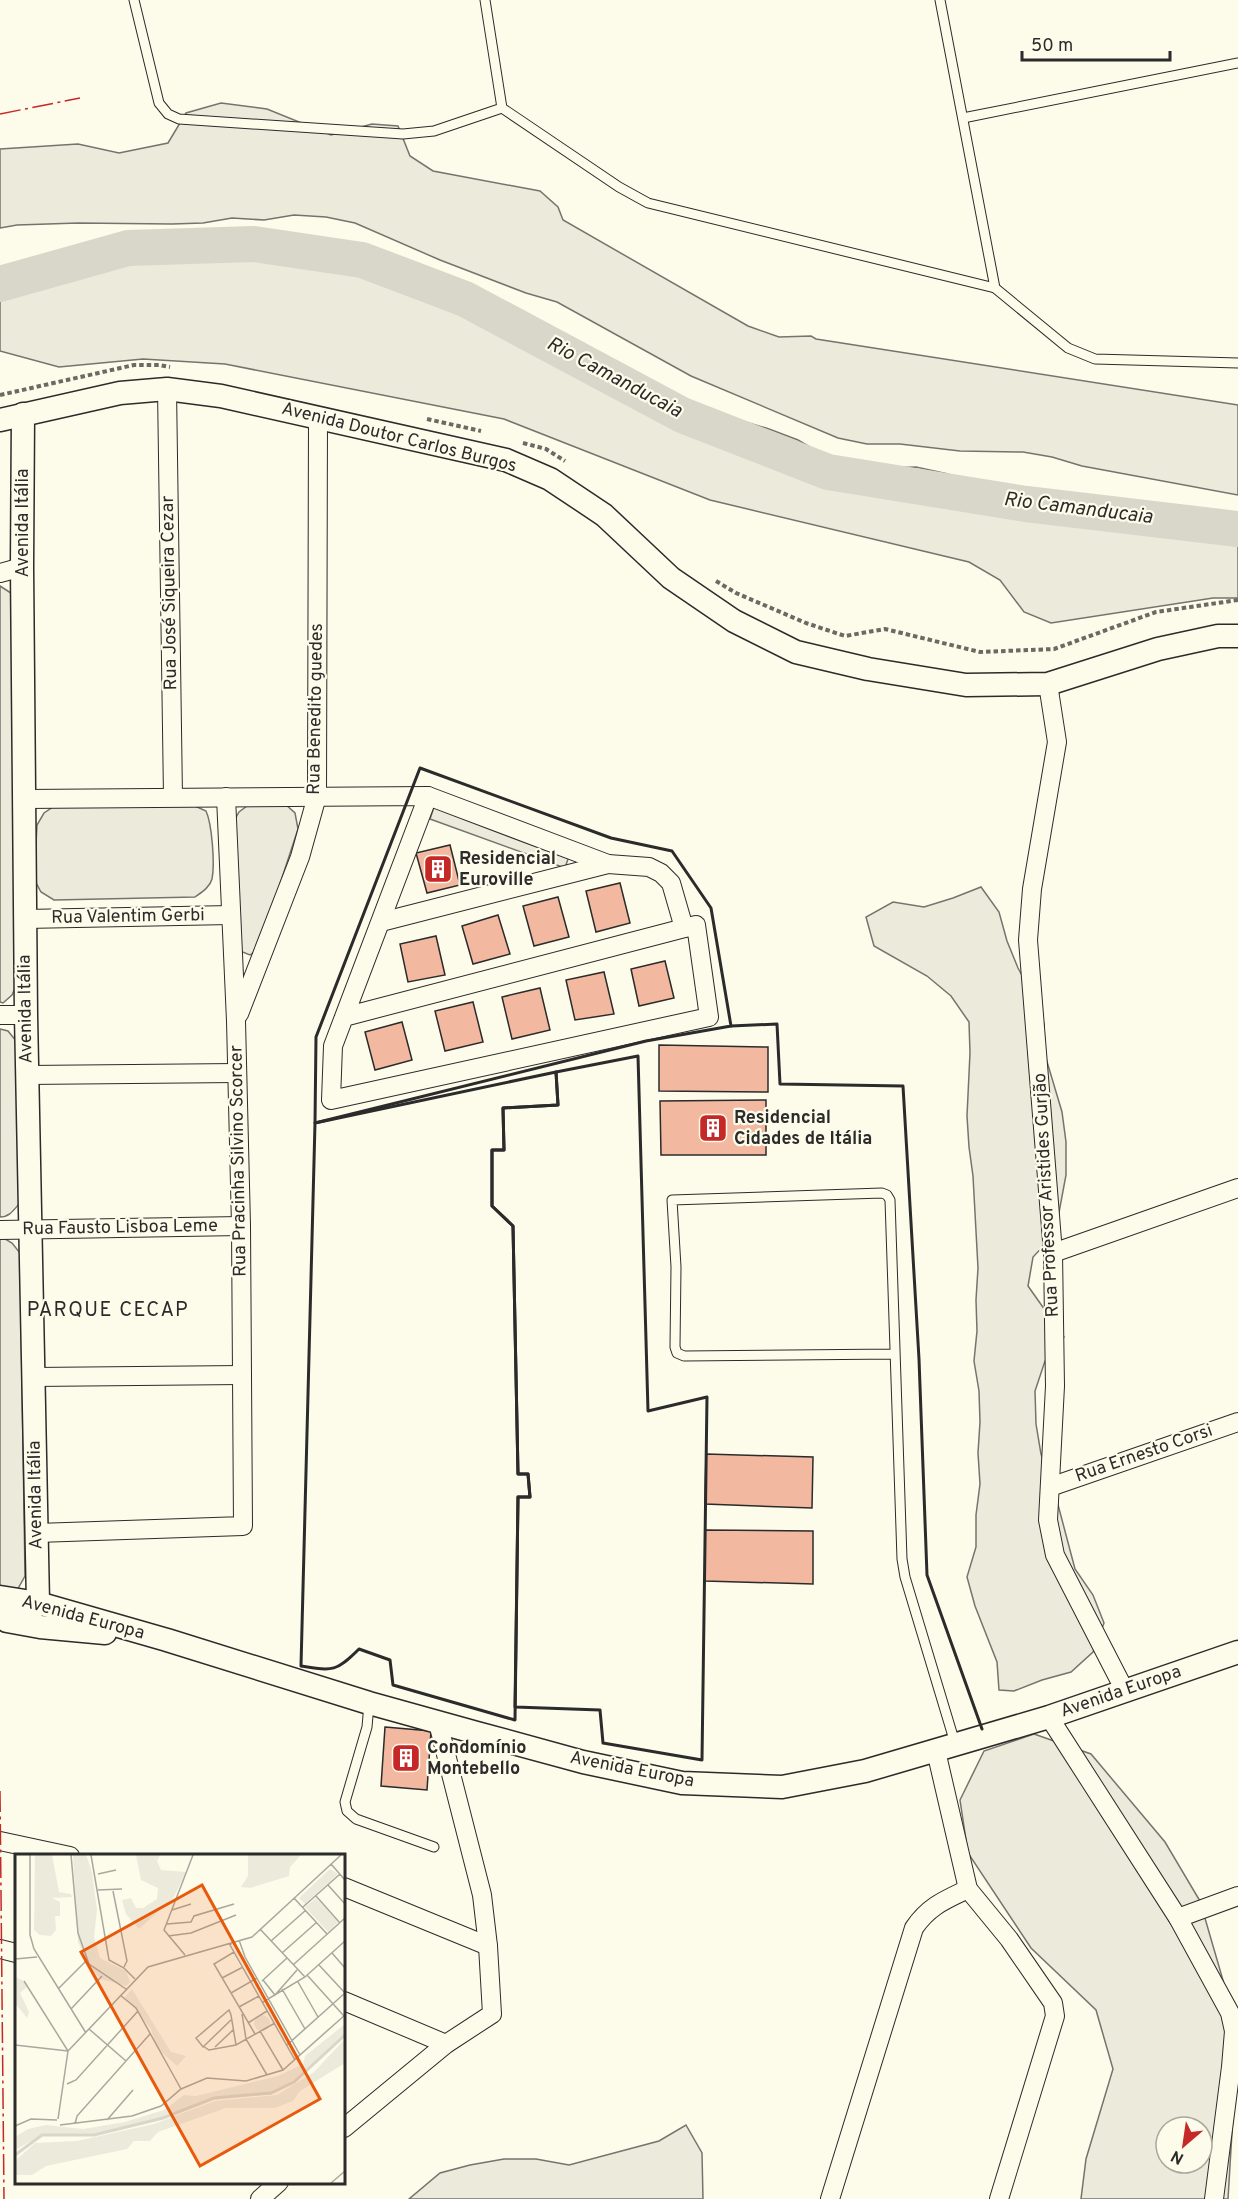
<svg xmlns="http://www.w3.org/2000/svg" width="1238" height="2199" font-family="Overpass,sans-serif">
  <rect width="100%" height="100%" fill="#fdfbea"/>
  <g fill="#ecebdb" stroke="#74746e" stroke-width="1.5" fill-rule="evenodd">
    <path d="M221 103 267 109 331 135 372 124 398 126 410 156 433 171 540 191 558 207 563 220 748 326 779 337 811 336 816 339 1238 405V495L1082 466 1052 457 1023 452 960 451 900 444H867L838 438 691 376 557 302 526 293 440 260 355 223 326 217 294 215 264 220 232 218 203 223 172 224 78 223 17 225 0 228V149L78 144 119 153 168 143 186 113Z"/>
    <path d="M215 244 280 253 345 255 375 259 405 268 514 324 544 333 623 381 677 409 708 418 739 420 769 429 798 440 825 456 855 464 886 468 916 467 948 474 977 485 1035 496 1094 517 1125 521 1186 517 1218 519 1238 523V598H1213L1051 623 1024 612 1000 580 969 562 710 500 504 419 225 364 143 359 59 367 0 351V286C13 281 24 273 37 268 65 258 94 257 124 255 154 252 184 245 215 244Z"/>
    <path d="M0 586 14 595 16 986 12 995 3 1003 0 1002Z"/>
    <path d="M251 803 285 804 295 813 298 829 259 948 250 955 240 951 234 821 239 812Z"/>
    <path d="M195 806 206 811C212 824 215 864 212 879 210 887 202 892 195 897L54 900 41 892 34 879 37 825 44 813 53 807Z"/>
    <path d="M981 887 999 912 1007 941 1018 968 1033 996 1044 1024 1045 1055 1062 1112 1066 1142V1175L1055 1234 1033 1257 1028 1286 1064 1337 1045 1361 1035 1391 1036 1424 1041 1454 1052 1482 1075 1569 1093 1595 1104 1623 1093 1652 1071 1672 1042 1680 1014 1691 999 1690 997 1662 975 1606 967 1577 976 1547V1515L980 1484 978 1453 980 1422 979 1391 974 1361 977 1331 976 1300 978 1268 973 1176 969 1147 967 1116 970 1053 969 1022 951 996 927 976 874 946 866 917 893 902 924 907 953 898Z"/>
    <path d="M0 1029 8 1031 17 1042 19 1204C13 1211 9 1217 0 1217Z"/>
    <path d="M0 1236 12 1243 20 1253 25 1576 16 1592H0Z"/>
    <path d="M1034 1734 1091 1754 1165 1842 1200 1901 1238 2032 1228 2199H1081L1086 2159 1113 2069 1096 2010 1031 1948 968 1853 960 1800 984 1751ZM1166 2127H1202V2163H1166Z"/>
    <path d="M686 2125 702 2153 703 2199H409L440 2173 470 2165 504 2159H536L569 2165 659 2141Z"/>
  </g>
  <path fill="#eceadb" stroke="#74746e" stroke-width="1.5" d="M434 807 569 856 565 868 430 819Z"/>
  <g fill="none" stroke-linecap="round" stroke-linejoin="round">
    <path stroke="#d8d7c9" stroke-width="36" d="M0 284 128 248 254 244 362 260 465 299 682 415 828 472 1026 504 1238 529"/>
  </g>
  <g fill="#f2b8a0" stroke="#2b2b2b" stroke-width="1.5">
    <path d="M450 845 460 885 427 893 416 853Z"/>
    <path d="M620 883 630 923 596 932 586 891Z"/>
    <path d="M558 897 569 937 534 946 523 906Z"/>
    <path d="M498 915 510 954 473 964 462 926Z"/>
    <path d="M436 936 445 975 408 982 400 944Z"/>
    <path d="M665 961 674 998 639 1006 631 969Z"/>
    <path d="M604 972 614 1014 575 1020 566 980Z"/>
    <path d="M540 988 550 1030 512 1039 502 997Z"/>
    <path d="M473 1002 483 1042 445 1051 435 1011Z"/>
    <path d="M402 1022 412 1060 375 1070 365 1032Z"/>
    <path d="M659 1045 768 1047V1092L659 1091Z"/>
    <path d="M766 1100V1155H661L660 1101Z"/>
    <path d="M706 1454 813 1457 812 1508 705 1504Z"/>
    <path d="M705 1530 813 1531V1584L705 1581Z"/>
    <path d="M385 1727 431 1731 427 1790 381 1786Z"/>
  </g>
  <g fill="none" stroke-linecap="round" stroke-linejoin="round">
    <g stroke="#2b2b2b" stroke-width="11">
      <g id="service">
        <path d="M134 0 159 103 168 114 179 119 403 134 434 131 502 108"/>
        <path d="M485 0 502 108 619 187 648 203 995 288 1068 348 1095 359 1238 363"/>
        <path d="M940 0 995 288"/>
        <path d="M963 118 1238 63"/>
        <path d="M895 1354 684 1356 677 1353 675 1347 676 1267 672 1200 882 1193 887 1195 890 1200 902 1559 905 1577 955 1743"/>
        <path d="M369 1704 367 1727 345 1802 347 1811 356 1819 434 1847"/>
      </g>
    </g>
    <g stroke="#2b2b2b" stroke-width="20">
      <g id="minor">
        <path d="M167 389 173 797"/>
        <path d="M0 573 22 567"/>
        <path d="M1048 684 1057 742 1032 889 1028 940 1053 1253 1055 1386 1048 1520 1055 1555 1125 1691"/>
        <path d="M24 799 428 796 608 864 649 867 661 873 671 883 684 928"/>
        <path d="M25 919 231 915"/>
        <path d="M381 922 608 864"/>
        <path d="M239 1014 300 857 317 796 318 418"/>
        <path d="M0 1015H26"/>
        <path d="M344 1017 696 925 709 1017 331 1100 333 1046 428 796"/>
        <path d="M27 1075 237 1073"/>
        <path d="M0 1230 241 1226"/>
        <path d="M1053 1253 1238 1188"/>
        <path d="M33 1377 242 1375"/>
        <path d="M1050 1487 1238 1422"/>
        <path d="M37 1533 243 1526 241 1226 236 1021 226 797"/>
        <path d="M1049 1717 1178 1918 1230 2013 1234 2031 1231 2067 1214 2199"/>
        <path d="M936 1751 968 1889 1009 1939 1053 2003 1055 2016 999 2199"/>
        <path d="M0 1841 70 1856"/>
        <path d="M344 1887 488 1946"/>
        <path d="M1178 1918 1238 1896"/>
        <path d="M0 1949 16 1953"/>
        <path d="M344 2001 446 2044"/>
        <path d="M344 2128 446 2044 492 2014 488 1946 482 1895 438 1723"/>
        <path d="M260 2199 279 2182"/>
        <path d="M830 2199 914 1928C929 1906 945 1900 968 1889"/>
      </g>
    </g>
    <g stroke="#2b2b2b" stroke-width="25">
      <g id="tertiary">
        <path d="M0 420 120 393 167 389 221 396 506 460 550 479 604 515 671 578 734 621 796 652 868 669 966 685 1048 684 1158 649 1218 636H1238"/>
        <path d="M0 1597 38 1603 167 1640 369 1703 477 1733 583 1762 682 1783 782 1787 865 1771 1049 1717 1238 1652"/>
        <path d="M0 1616 28 1614 38 1603 26 1015 22 567 23 414"/>
        <path d="M7 1621 40 1627 105 1633"/>
      </g>
    </g>
    <g stroke="#6a6964" stroke-width="4" stroke-dasharray="4.5 3" stroke-linecap="butt">
      <path d="M0 395 134 365H159L170 367"/>
      <path d="M427 419 481 431"/>
      <path d="M523 443 546 449 565 461"/>
      <path d="M716 581 736 593 806 623 845 636 885 629 980 652 1054 649 1156 612 1238 600"/>
    </g>
    <use href="#service" stroke="#fdfbea" stroke-width="9"/>
    <use href="#minor" stroke="#fdfbea" stroke-width="18"/>
    <use href="#tertiary" stroke="#fdfbea" stroke-width="22"/>
    <g stroke="#2b2b2b" stroke-width="3">
      <path d="M420 768 611 838 672 851 711 908 731 1026 646 1041 315 1123 316 1037Z"/>
      <path d="M731 1026 777 1024 780 1084 903 1086 919 1359 927 1575 982 1729"/>
      <path d="M638 1056 648 1411 707 1397 702 1760 603 1743 600 1710 515 1707 518 1497H530L528 1474H518L513 1226 492 1206V1150H504L503 1108 558 1105 556 1072Z"/>
      <path d="M556 1072 558 1105 503 1108 504 1150H492V1206L513 1226 518 1474H528L530 1497H518L515 1720 393 1685 390 1660 359 1649C336 1672 333 1671 301 1666L315 1123Z"/>
    </g>
    <g stroke="#c62828" stroke-width="1.5" stroke-dasharray="21 4.5 3 4.5" stroke-linecap="butt">
      <path d="M0 114 80 98"/>
      <path d="M0 1791 4 2199"/>
    </g>
  </g>
  <defs>
    <g id="building-square" transform="scale(1.5)"><rect x="-9" y="-9" width="18" height="18" rx="4" fill="#c62828" stroke="#fdfbea"/><path d="M-4-6H4V6H1V3H-1V6H-4ZM-2.5-4.3h1.7v1.8h-1.7ZM.8-4.3h1.7v1.8H.8ZM-2.5-1h1.7V.8h-1.7ZM.8-1h1.7V.8H.8Z" fill="#fff"/></g>
  </defs>
  <g fill-rule="evenodd">
    <use href="#building-square" x="438" y="869"/>
    <use href="#building-square" x="713" y="1128"/>
    <use href="#building-square" x="406" y="1758"/>
  </g>
  <g text-anchor="middle" dominant-baseline="central" stroke-width="4.5" stroke-linejoin="round" paint-order="stroke">
    <g font-size="18" fill="#2b2b2b" stroke="#fdfbea">
      <text transform="translate(399 438) rotate(14)">Avenida Doutor Carlos Burgos</text>
      <text transform="translate(23 523) rotate(-90)">Avenida Itália</text>
      <text transform="translate(170 593) rotate(-91)">Rua José Siqueira Cezar</text>
      <text transform="translate(316 709) rotate(-89)">Rua Benedito guedes</text>
      <text transform="translate(128 917) rotate(-1)">Rua Valentim Gerbi</text>
      <text transform="translate(26 1009) rotate(-91)">Avenida Itália</text>
      <text transform="translate(239 1161) rotate(-91)">Rua Pracinha Silvino Scorcer</text>
      <text transform="translate(1047 1195) rotate(-93)">Rua Professor Aristides Gurjão</text>
      <text transform="translate(120 1228) rotate(-1)">Rua Fausto Lisboa Leme</text>
      <text transform="translate(1144 1454) rotate(-19)">Rua Ernesto Corsi</text>
      <text transform="translate(36 1495) rotate(-91)">Avenida Itália</text>
      <text transform="translate(83 1618) rotate(15)">Avenida Europa</text>
      <text transform="translate(1121 1692) rotate(-19)">Avenida Europa</text>
      <text transform="translate(632 1770) rotate(11)">Avenida Europa</text>
    </g>
    <g font-size="18" font-weight="bold" fill="#2b2b2b" stroke="#fdfbea" text-anchor="start">
      <text x="459" y="859">Residencial<tspan x="459" dy="21">Euroville</tspan></text>
      <text x="734" y="1118">Residencial<tspan x="734" dy="21">Cidades de Itália</tspan></text>
      <text x="427" y="1748">Condomínio<tspan x="427" dy="21">Montebello</tspan></text>
    </g>
    <g font-size="20" font-style="italic" fill="#2b2b2b" stroke="#fdfbea">
      <text transform="translate(614 378) rotate(28)">Rio Camanducaia</text>
      <text transform="translate(1078 509) rotate(7)">Rio Camanducaia</text>
    </g>
    <g font-size="20" letter-spacing="1.5" fill="#2b2b2b" stroke="#fdfbea">
      <text x="108" y="1311">PARQUE CECAP</text>
    </g>
  </g>
  <g transform="translate(15 1854)">
    <rect width="330" height="330" fill="#fdfbea"/>
    <path d="M20 1H37L44 38 56 40 57 43 37 44 45 48V62H40L41 76 36 82 25 81 19 76ZM58 1H71L77 18 82 56 79 83 85 104 111 117 115 128 111 132 86 125 75 114 63 88ZM121 1H145L142 7 146 16 171 18 159 43 124 75 111 60 107 46 116 44 121 54H128L142 45 143 34 126 26ZM233 1H286L275 13 274 22 235 34 226 33 233 22ZM315 15 323 20 290 50 284 44ZM301 44 323 68 313 78 290 53ZM0 123 9 127 12 133 5 139 14 158 12 164 0 149ZM117 135 156 198 171 202 162 212 142 194 136 175 110 143ZM239 169a8 8 0 1 1 16 0a8 8 0 1 1-16 0ZM330 170V180L285 223 255 240 197 246 146 265 80 280 27 281 0 296V283L13 275 31 271 68 275 110 268 149 256 169 241 181 242 263 222 288 210 290 202ZM330 185V209L285 237 278 247 260 254H211L143 278 135 287H119L112 295 31 312 17 321H0V307L20 289 62 287 139 270 200 247 262 241 299 218Z" fill="#ecebdb"/>
    <path fill="none" stroke="#d8d7c9" stroke-width="3" d="M0 301 27 281H79L148 264 199 244 256 239 279 228 330 181"/>
    <path fill="none" stroke="#a9a89e" stroke-width="1.5" d="M15 1V81L19 95 71 179M56 1 63 79 74 110 111 135M76 1 94 106 109 114 120 125M316 10 330 26M83 20 101 16M313 31 330 50M83 36 107 35M98 37 112 107 109 113M301 42 325 69M279 44 312 80M288 53 325 20M157 56 176 50M152 70 176 68 179 62 219 50M245 75 290 123M153 82 176 79 221 61M224 86 230 103 285 201M219 87 215 91 280 206M256 87 291 56M219 98 199 110 240 180M267 99 302 68M317 99 330 114M170 101 149 76 178 1M0 105 22 103M278 111 330 64M304 111 330 139M292 121 329 162M207 124 228 113M248 126 260 141 282 116M9 127 53 197 43 265M247 127 272 104M283 128 303 163M43 135 72 106M267 135 290 175M216 139 242 124M105 141 121 154 166 235M248 148 290 123 330 87M224 153 244 142M56 155 87 122M227 160 231 185 252 221M217 165 188 193 181 184 214 156 216 161 221 191M233 169 252 157M74 175 111 207M245 177 268 216M0 191 53 197M272 191 330 139M188 192 194 196 221 191 260 169M200 193 218 176M53 197 133 113 237 83 326 1M52 230 61 226 123 157M92 266 118 236M60 270 62 262 135 180M45 271 117 262 146 252 166 235 192 224 231 227 268 216 330 161M0 272 16 265 42 266M316 329 330 317"/>
    <path fill="#e8590c" fill-opacity="0.15" stroke="#e8590c" stroke-width="3" d="M187 31 305 245 185 312 66 98Z"/>
    <rect width="330" height="330" fill="none" stroke="#2b2b2b" stroke-width="3"/>
  </g>
  <g transform="translate(1184 2145) rotate(209)"><circle r="28" fill="#fdfbea" stroke="#a9a89e" stroke-width="1.5"/>
  <path d="M0-4.5L10 22L0 15L-10 22Z" fill="#c62828"/>
  <text y="-9" font-size="16" font-weight="bold" text-anchor="middle" fill="#2b2b2b">N</text>
  </g>
  <path d="M1022 51v9h148v-9" fill="none" stroke="#2b2b2b" stroke-width="3"/>
  <text x="1031" y="51" font-size="18" fill="#2b2b2b" stroke="#fdfbea" stroke-width="4.5" paint-order="stroke">50 m</text>
</svg>
